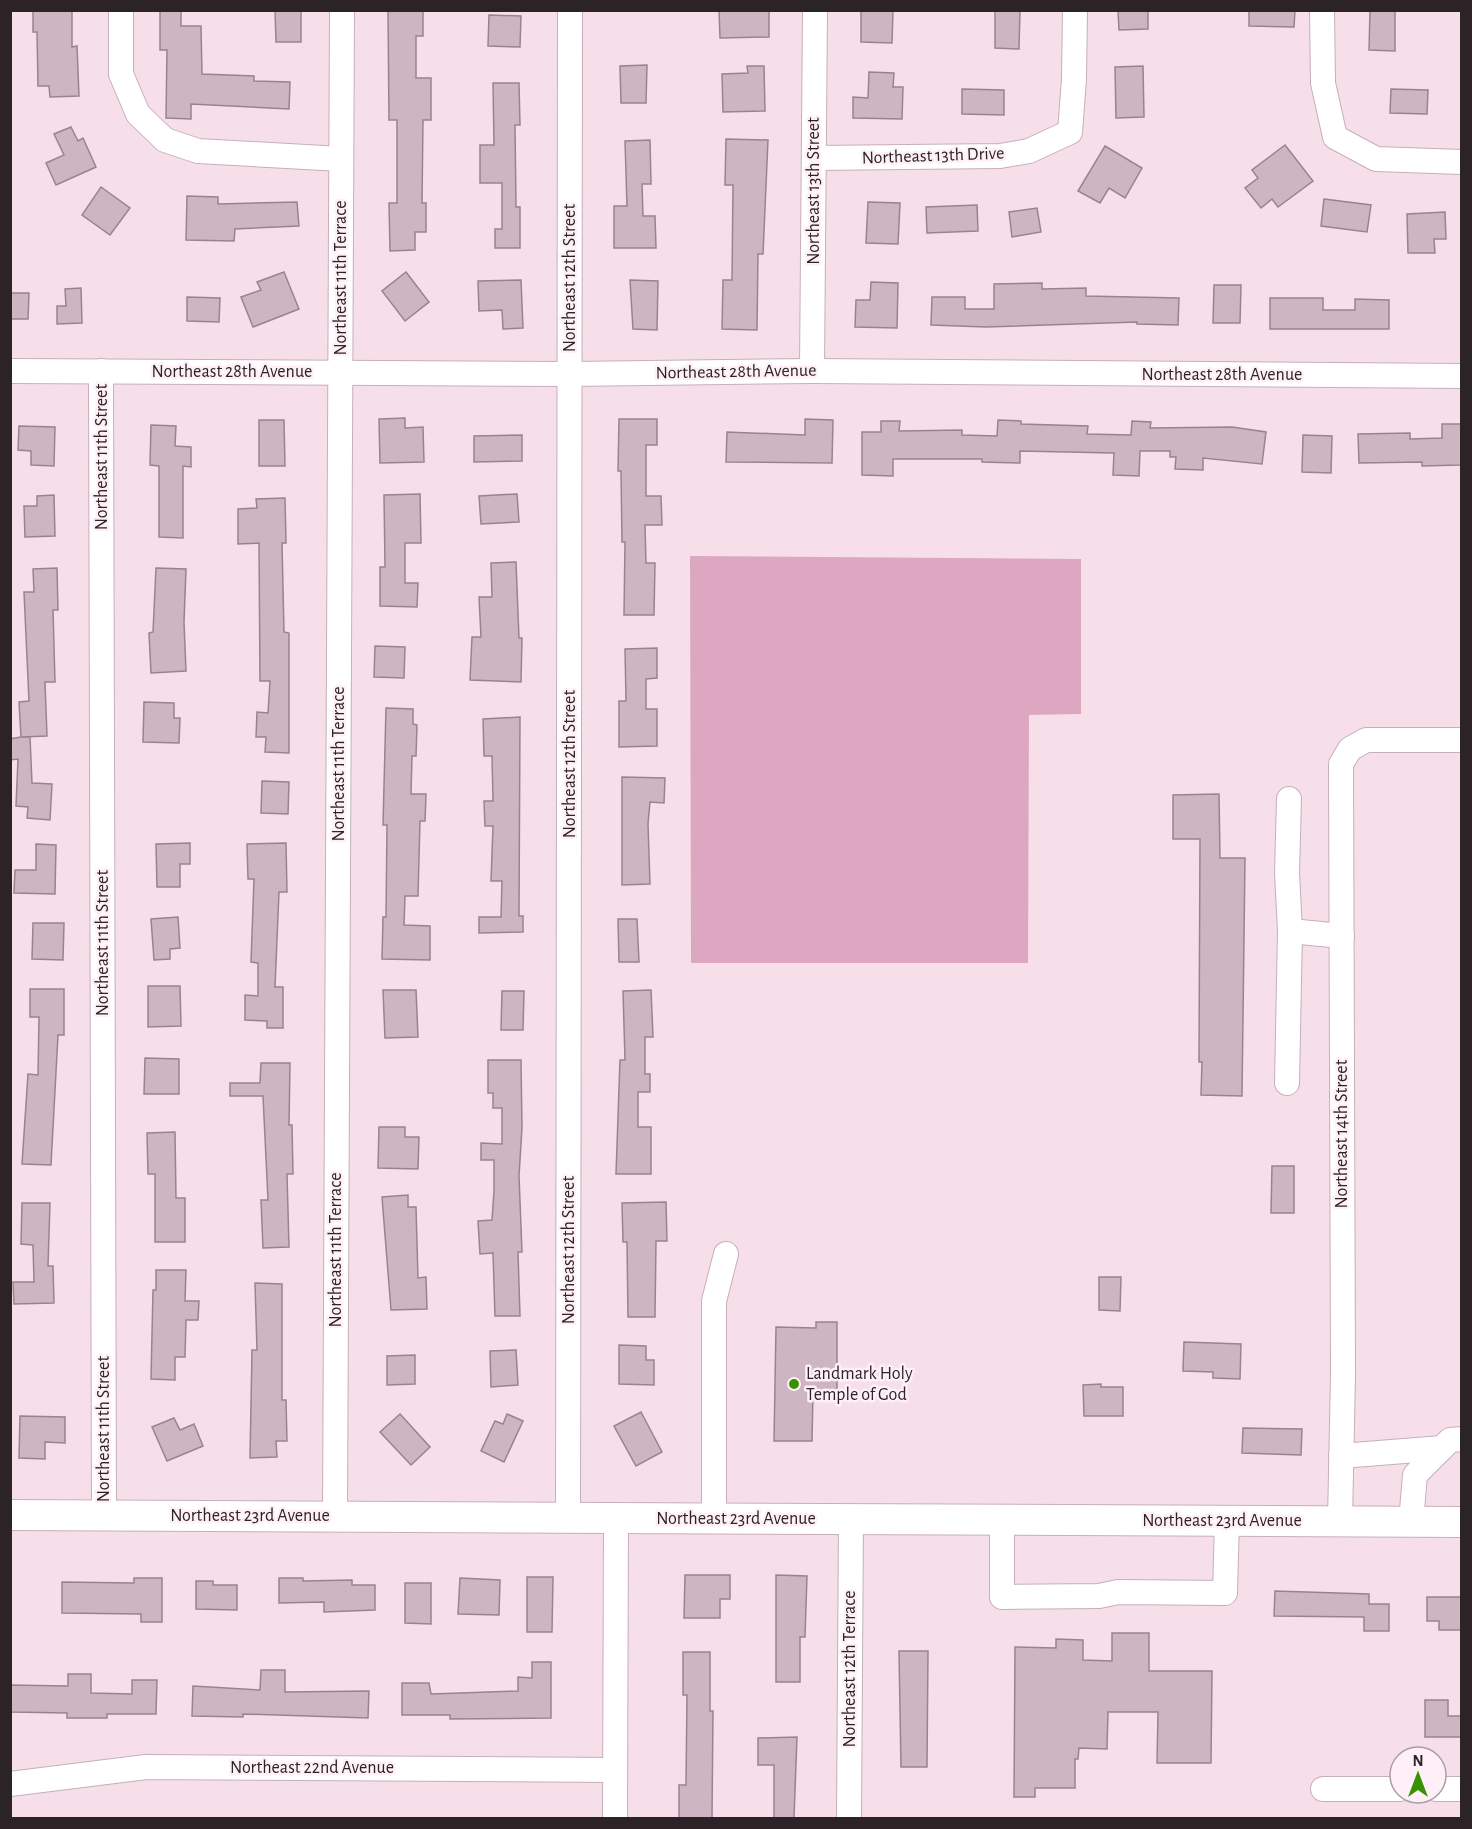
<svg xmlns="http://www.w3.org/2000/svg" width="1472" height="1829" font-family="'Alegreya Sans',sans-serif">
  <rect width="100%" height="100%" fill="#f7dfea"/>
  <path fill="#dda7c1" d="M690 556 1081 559V714L1029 715 1028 963H691Z"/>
  <g fill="#cdb6c1" stroke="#99848e" stroke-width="1.5">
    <path d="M33 10H72V47L77 46 79 96 50 97 49 86H38L37 32H33Z"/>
    <path d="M160 10H181V26H201L202 74 254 76V81L290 82 289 109 191 104V119L166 118 167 50H160Z"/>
    <path d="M275 10H301V42H276Z"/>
    <path d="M388 10H423V36H416V78H431V120H423L422 203H426V232H415V250L390 251 389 203H397V120H389Z"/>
    <path d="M719 10H769V37L720 38Z"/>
    <path d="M861 10H893L892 43 861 42Z"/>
    <path d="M995 10H1020L1019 49 995 48Z"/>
    <path d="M1118 10H1148V29L1119 30Z"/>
    <path d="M1249 10H1295L1294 27 1249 26Z"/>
    <path d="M1370 10H1395V51L1369 50Z"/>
    <path d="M489 15 521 16 520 47 488 46Z"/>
    <path d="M647 65 646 103H621L620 66Z"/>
    <path d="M747 66H764L765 111 723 112 722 74 748 73Z"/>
    <path d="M1143 66 1144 117 1116 118 1115 67Z"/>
    <path d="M869 72 894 73 893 87H903L902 119 853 118V97L868 98Z"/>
    <path d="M493 83H519L520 125H515L516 207H520V248H495V229H502V183H480V145H494Z"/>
    <path d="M962 89 1004 90V115L962 114Z"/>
    <path d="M1391 89 1428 90 1427 114 1390 113Z"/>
    <path d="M71 127 78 141 83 138 96 167 56 185 46 163 64 155 54 134Z"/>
    <path d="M726 139 768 140 763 254H758L757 330 722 329 723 280H732L733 185H725Z"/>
    <path d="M650 140 651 184H642L643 216H655L656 248H614V206H627L625 141Z"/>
    <path d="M1285 145 1313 181 1278 207 1272 199 1261 208 1245 188 1258 178 1252 170Z"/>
    <path d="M1105 146 1142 168 1125 198 1109 188 1100 203 1078 191Z"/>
    <path d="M101 187 130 208 110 235 82 215Z"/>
    <path d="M187 196 218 197V204L297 202 299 226 235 229 234 241 186 240Z"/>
    <path d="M1324 199 1371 205 1367 232 1321 226Z"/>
    <path d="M868 202 900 203 898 244 866 243Z"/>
    <path d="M977 205 978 231 927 233 926 207Z"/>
    <path d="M1037 208 1041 232 1012 237 1009 212Z"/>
    <path d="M1445 212 1446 239H1434L1435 253H1408L1407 214Z"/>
    <path d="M284 272 299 309 253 327 241 297 261 290 257 282Z"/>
    <path d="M406 272 429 302 405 321 382 291Z"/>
    <path d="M521 280 523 328 503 329 502 310 479 311 478 281Z"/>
    <path d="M630 280 658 281 657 330 633 329Z"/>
    <path d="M871 282 898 283 897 328 855 327 856 300H870Z"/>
    <path d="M1042 283V289L1086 288V296L1179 298 1178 325 1137 324V322L986 327 931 325 932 297H965V309H994V284Z"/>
    <path d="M1214 285H1241L1240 323H1213Z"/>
    <path d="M81 288 82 323 57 324V306H66L65 289Z"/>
    <path d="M10 293H29L28 319H10Z"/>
    <path d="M187 297 220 298 219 322 187 321Z"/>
    <path d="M1270 298H1323V310H1355V299L1389 300V329H1270Z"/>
    <path d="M405 418V428L423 427 424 462 380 463 379 419Z"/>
    <path d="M619 419H657V445H646V496H661L662 525H645L646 563H655L654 615H624L625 542H622L621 471H618Z"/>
    <path d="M805 419 833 420 832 463 726 462 727 432 805 435Z"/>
    <path d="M259 420H284L285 466H259Z"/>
    <path d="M998 420 1021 421V424L1088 426 1087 434 1131 435 1132 421 1151 422 1150 428 1232 427 1266 432 1262 464 1203 458V470L1175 469 1176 457H1170V451H1140L1139 476 1113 475 1114 453 1020 451V463L982 462V459H893V476L862 475V432H881V421H900L899 431 962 430V435L997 436Z"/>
    <path d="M1442 424H1461V465L1422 466V462L1359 463 1358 434 1410 433V439L1442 438Z"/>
    <path d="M151 425 176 426 175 446 191 447V467L183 466V538L159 537V466L150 465Z"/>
    <path d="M19 426 55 427 54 466 31 465V451L18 450Z"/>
    <path d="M522 435V461L474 462V436Z"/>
    <path d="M1303 435 1332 436 1331 473 1302 472Z"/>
    <path d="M420 494 421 543H405V583H418L417 607 380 606V567H385L384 495Z"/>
    <path d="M517 494 519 522 481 524 479 496Z"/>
    <path d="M54 495 55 536 25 537 24 506H37V496Z"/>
    <path d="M285 498 286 543H282L284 632 289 633V753L265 752 266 737H256L257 712 268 713 270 681H260L259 543 238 544V509L257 508 256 499Z"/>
    <path d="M516 562 519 638H522L521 682 470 680 472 637H481L479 597H492L491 563Z"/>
    <path d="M57 568 58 610H53L55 682H45L47 736 21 737H30L32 783 52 784 50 820 27 818 28 807 16 806 18 759 10 760V739L21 737 19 702 29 701 24 592H34L33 569Z"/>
    <path d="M156 568 186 569 184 622 186 671 151 673 149 633 153 632Z"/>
    <path d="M375 646 405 647 404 678 374 677Z"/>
    <path d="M657 648V678L646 679V709H657V746L619 747V701H626L625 649Z"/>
    <path d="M144 702 174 703V718H180L179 743 143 742Z"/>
    <path d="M386 708 413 709V724L417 725 416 756H412L411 794H426L425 821H420L418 896H405L404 925 430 926V960L382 959 383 917H386L387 825H383Z"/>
    <path d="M520 717 519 916H523V932L479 933V917H501L502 881H491L493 826H485L484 801H493L492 756H484L483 719Z"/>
    <path d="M622 777 665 778 664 803 650 802 648 824 650 884 622 885Z"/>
    <path d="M262 781 289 782 288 814 261 813Z"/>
    <path d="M1219 794 1220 858H1245L1242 1096 1201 1095 1202 1062H1199L1200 839H1173V795Z"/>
    <path d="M190 843V864H180V887H157L156 844Z"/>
    <path d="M286 843 287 892H279L275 987H283V1028H267V1021L245 1020V995L258 996V963L251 962 254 879H248L247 844Z"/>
    <path d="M36 844 56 845 55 894 14 893 15 870H36Z"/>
    <path d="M178 917 180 948 170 949V959L154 960 151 919Z"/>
    <path d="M618 919H637L639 962H619Z"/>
    <path d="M33 923H64L63 960 32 959Z"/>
    <path d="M148 986H180L181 1026 148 1027Z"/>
    <path d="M30 989H64V1035H58L51 1165 22 1164 28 1074 38 1075 39 1017H30Z"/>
    <path d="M383 990H416L418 1037 385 1038Z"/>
    <path d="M651 990 653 1037H645V1074H650V1092H638V1127H651V1174H616L620 1060H625L623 991Z"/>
    <path d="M502 991H524L523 1030H501Z"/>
    <path d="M145 1058 179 1059V1094H144Z"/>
    <path d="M488 1060H521L522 1128 519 1176 522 1252H518L520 1316H495L493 1253 480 1254 478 1221 492 1220 494 1191V1160H481V1143L502 1144V1108H493V1093H488Z"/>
    <path d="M261 1063H290L289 1125H292L293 1174H287L289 1247 263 1248 261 1200H268L263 1096H230V1083H260Z"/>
    <path d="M379 1127H405V1137H419L418 1169 378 1168Z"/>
    <path d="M175 1132 176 1198H185V1242H155V1174H148L147 1133Z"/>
    <path d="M1272 1166H1294V1213H1271Z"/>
    <path d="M408 1195V1207H416L418 1278 426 1277 427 1309 391 1310 382 1197Z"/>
    <path d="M666 1202 667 1241H656L655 1317H628L627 1242H623L622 1203Z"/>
    <path d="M22 1203H50L48 1266H53L54 1303 14 1304 13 1282H34L33 1245 21 1244Z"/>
    <path d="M156 1270H186L185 1301H199L198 1320H186L185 1357H175V1380L151 1379 153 1290H156Z"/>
    <path d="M1099 1277H1121L1120 1311 1099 1310Z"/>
    <path d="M255 1283 282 1284V1400H286L287 1441H276L277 1457 250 1458 252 1350H257Z"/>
    <path d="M816 1322H837V1392H813L812 1441H774L776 1327 816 1328Z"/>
    <path d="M1184 1342 1241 1344 1240 1379 1213 1378V1372L1183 1371Z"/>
    <path d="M619 1345 646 1346V1360H654V1385L619 1384Z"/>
    <path d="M516 1350 518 1385 491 1387 490 1351Z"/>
    <path d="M415 1355V1384L387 1385V1356Z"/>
    <path d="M1101 1384V1387H1123V1416H1084L1083 1385Z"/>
    <path d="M641 1412 662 1452 636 1466 614 1426Z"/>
    <path d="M400 1414 430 1447 411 1465 380 1432Z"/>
    <path d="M507 1414 523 1421 504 1462 481 1451 495 1421 503 1424Z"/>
    <path d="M20 1416 65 1417V1443L45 1442V1459L19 1458Z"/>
    <path d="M174 1418 180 1430 194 1424 203 1446 167 1461 152 1427Z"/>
    <path d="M1243 1428 1302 1429 1301 1455 1242 1453Z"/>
    <path d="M685 1575H730V1599H720V1618H684Z"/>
    <path d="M776 1575 807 1576 805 1637H800V1682H776Z"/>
    <path d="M527 1577H553L552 1632H527Z"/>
    <path d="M134 1578H162V1622H141V1614L62 1613V1582L134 1583Z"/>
    <path d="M279 1578H303V1581L352 1580V1585H375V1610L324 1612V1602L279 1603Z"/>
    <path d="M460 1578 500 1580 499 1615 458 1614Z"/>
    <path d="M196 1581H213V1585H237V1610L196 1609Z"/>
    <path d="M405 1583H431V1624L405 1623Z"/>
    <path d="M1275 1591 1369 1594V1604H1389V1631H1364V1617L1274 1616Z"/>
    <path d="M1427 1597H1461V1630H1439V1621H1427Z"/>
    <path d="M1112 1633H1149V1671H1212L1211 1763H1157L1158 1712H1108L1107 1749 1079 1748 1078 1759H1075V1788H1035V1797H1014L1015 1647 1056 1648V1639L1083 1640V1660L1112 1661Z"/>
    <path d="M899 1651H928L927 1767H901Z"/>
    <path d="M683 1652H710V1711H713L712 1818H679V1785H686L687 1695H683Z"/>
    <path d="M532 1662H551V1718L450 1719V1715H402V1683H429L431 1694 518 1691V1677L532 1678Z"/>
    <path d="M261 1670H285V1692L369 1691 368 1718 243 1714V1717L192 1716 193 1686 260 1690Z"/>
    <path d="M68 1674H91V1693L132 1694V1680H157L156 1714H107V1718H67V1713L10 1712V1685L68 1686Z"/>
    <path d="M1425 1700H1448V1716H1461V1737H1425Z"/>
    <path d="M797 1737 794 1818H774V1765H758V1738Z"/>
  </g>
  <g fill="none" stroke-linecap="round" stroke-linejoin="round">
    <g stroke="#c6afba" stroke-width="26">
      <g id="minor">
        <path d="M121 10V74L138 114 165 140 198 151 341 159"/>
        <path d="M1322 10 1323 83 1335 137 1376 159 1462 162"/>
        <path d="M815 158 1000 156 1029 151 1070 132 1074 79 1075 10"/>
        <path d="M10 371 571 374 812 371 1462 376"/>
        <path d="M101 371 104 1515"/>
        <path d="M812 371 815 10"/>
        <path d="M1289 799 1287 873 1290 931"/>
        <path d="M1287 1083 1290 931 1342 936"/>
        <path d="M1341 1456 1442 1448"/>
        <path d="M335 1517 342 10"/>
        <path d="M568 1518 570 10"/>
        <path d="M714 1518V1301L726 1254"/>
        <path d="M1002 1520V1597L1099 1596 1118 1592 1225 1593 1227 1521"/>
        <path d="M1340 1521 1343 1375 1341 764 1350 749 1366 740H1462"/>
        <path d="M1411 1522 1415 1475 1450 1440 1462 1439"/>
        <path d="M10 1784 146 1767 615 1770"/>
        <path d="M1323 1789H1400"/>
        <path d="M1436 1789H1462"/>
        <path d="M615 1818 616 1518"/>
        <path d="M849 1818 851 1519"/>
      </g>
    </g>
    <g stroke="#c6afba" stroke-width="32">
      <path id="major" d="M10 1515 1462 1522"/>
    </g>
    <use href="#minor" stroke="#fff" stroke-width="24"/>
    <use href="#major" stroke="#fff" stroke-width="30"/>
  </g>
  <circle fill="#379103" stroke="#fef0f6" stroke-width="2" cx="794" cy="1384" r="6"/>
  <g text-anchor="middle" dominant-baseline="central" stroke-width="5" stroke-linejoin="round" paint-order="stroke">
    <g font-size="18" fill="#2c2327" stroke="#fef0f6">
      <text transform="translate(933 156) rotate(-2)">Northeast 13th Drive</text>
      <text transform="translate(814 191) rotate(-90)">Northeast 13th Street</text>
      <text transform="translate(341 278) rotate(-90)">Northeast 11th Terrace</text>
      <text transform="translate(570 278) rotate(-90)">Northeast 12th Street</text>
      <text x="232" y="372">Northeast 28th Avenue</text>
      <text transform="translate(736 372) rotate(-1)">Northeast 28th Avenue</text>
      <text x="1222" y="375">Northeast 28th Avenue</text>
      <text transform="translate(102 457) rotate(-90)">Northeast 11th Street</text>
      <text transform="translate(339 764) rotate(-90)">Northeast 11th Terrace</text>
      <text transform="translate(570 764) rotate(-90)">Northeast 12th Street</text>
      <text transform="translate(103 943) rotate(-90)">Northeast 11th Street</text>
      <text transform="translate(1342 1134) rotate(-90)">Northeast 14th Street</text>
      <text transform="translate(336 1250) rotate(-90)">Northeast 11th Terrace</text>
      <text transform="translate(569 1250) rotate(-90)">Northeast 12th Street</text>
      <text transform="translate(104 1429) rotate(-90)">Northeast 11th Street</text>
      <text x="250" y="1516">Northeast 23rd Avenue</text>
      <text x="736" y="1519">Northeast 23rd Avenue</text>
      <text x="1222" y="1521">Northeast 23rd Avenue</text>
      <text transform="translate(850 1669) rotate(-90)">Northeast 12th Terrace</text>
      <text x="312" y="1768">Northeast 22nd Avenue</text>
    </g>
    <g font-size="18" fill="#2c2327" stroke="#fef0f6" text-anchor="start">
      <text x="806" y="1374">Landmark Holy<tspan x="806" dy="21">Temple of God</tspan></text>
    </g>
  </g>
  <rect width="1472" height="1829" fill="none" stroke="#2c2327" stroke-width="24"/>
  <g transform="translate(1418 1775)"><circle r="28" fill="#fef0f6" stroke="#aa9ea3" stroke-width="1.5"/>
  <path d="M0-4.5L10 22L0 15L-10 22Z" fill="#379103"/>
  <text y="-9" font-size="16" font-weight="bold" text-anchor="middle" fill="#2c2327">N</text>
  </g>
</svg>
